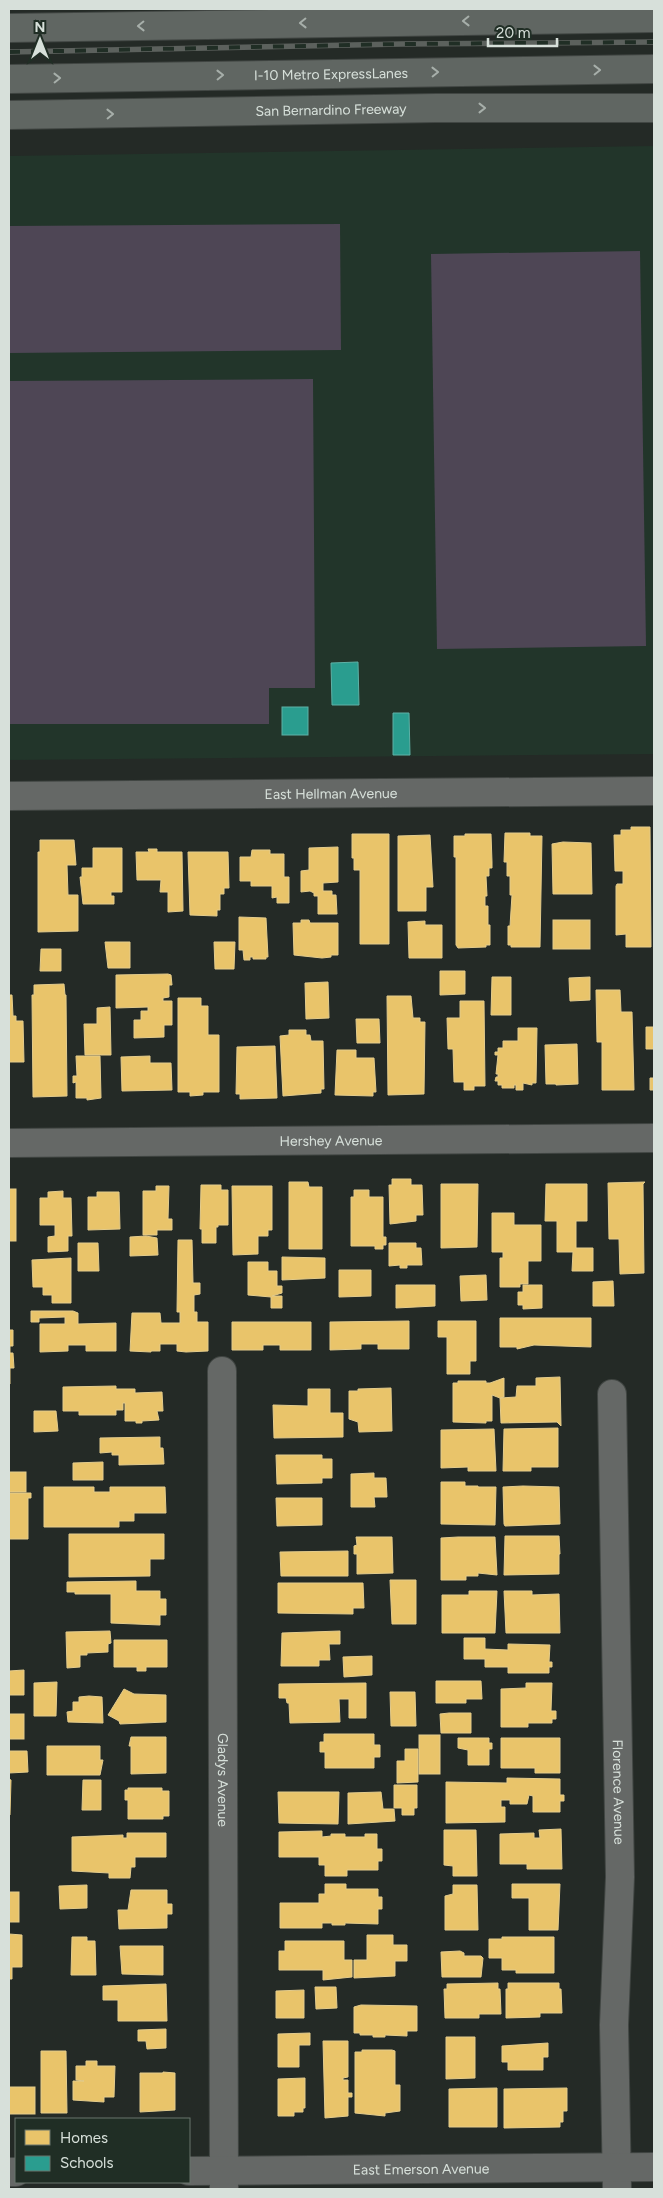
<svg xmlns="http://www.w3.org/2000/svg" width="663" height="2198" font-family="Figtree,sans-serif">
  <rect width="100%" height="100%" fill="#242a26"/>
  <path fill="#22352a" d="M654 146V754L9 760V156Z"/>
  <g fill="#4e4655">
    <path d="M340 224 341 350 9 353V226Z"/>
    <path d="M640 251 646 646 437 649 431 254Z"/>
    <path d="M313 379 315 688H269V724H9V381Z"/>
  </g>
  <g fill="#e9c46a" stroke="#e4cc8c">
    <path d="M631 827H650L651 947H626V934L616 935V886L617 884H623V871H615L614 835H621V830H631Z"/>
    <path d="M505 833H530V836H542L540 947H511V945H508V926H510L512 895H510V876H507V862H504Z"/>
    <path d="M352 834H389V944H360V870H354V858H352Z"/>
    <path d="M465 834H491L492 862V868H489V876H486L487 896H485V906H488V925H490V945H486V947L458 948 456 945V857H454V836H465Z"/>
    <path d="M430 835 433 887H426V911H398V836Z"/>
    <path d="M40 840H74L76 865H67L68 895H78V931L38 932V852H40Z"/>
    <path d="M563 842 591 843 592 894H553L552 844Z"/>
    <path d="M338 847V882L323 883V891H332V895H336L337 914H318V896H314V893L310 891 301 892V871L309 870V848Z"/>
    <path d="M93 848H122V892H111V896H114V904H83L80 877H82V868H93Z"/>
    <path d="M148 849H157V852H182L183 911 168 912V892H160L161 880H137L136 852H149Z"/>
    <path d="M252 850H270V854H284V877H289V903H277V897L272 898V886H251V881H240V857H251Z"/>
    <path d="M188 852H228L229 888H224V894H220V910H217V916L190 915Z"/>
    <path d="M239 917 266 918 268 957H266V959H253V957H250V960H244L243 950H239Z"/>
    <path d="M301 920H309L310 923H338V955H331V957L322 958 294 955 293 923H301Z"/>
    <rect x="553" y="920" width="37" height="29"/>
    <path d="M425 921V925H442V958H409L408 922Z"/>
    <path d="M105 942H130V968H108Z"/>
    <path d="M214 942H235L234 969H215Z"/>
    <path d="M41 949H61V971H40Z"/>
    <path d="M440 971H465V994L440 995Z"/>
    <path d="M168 974 171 975 172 985H169V997L163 998V1001H172V1025H164V1037L134 1038V1020H141V1011H148V1007L116 1008V975Z"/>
    <path d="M492 977H511V1015H491Z"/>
    <path d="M590 977V1000L570 1001 569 978Z"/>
    <path d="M328 982 329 1018 306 1019 305 983Z"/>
    <path d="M64 984 65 995H66L67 1096 33 1097 32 995H34V985Z"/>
    <path d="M596 990H620L621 1012H632L634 1090H602V1042H597Z"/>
    <path d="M9 995H12L13 1016H16V1021H23L24 1062H9Z"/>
    <path d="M387 996H411L413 1018H420V1022H425L424 1094 388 1095Z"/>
    <path d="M178 998H201V1006H208V1035H219V1092H203V1095L190 1096V1092H178Z"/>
    <path d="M460 1001H484L485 1086H474V1090H464V1082H454L453 1049H448L447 1018H460Z"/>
    <path d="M110 1007 111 1055H85L84 1024H97V1008Z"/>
    <path d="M356 1019H379L380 1043H357Z"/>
    <path d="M646 1027H654V1090H650V1078H654V1049H646Z"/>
    <path d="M518 1028H537L536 1083H532V1085L523 1083V1090H516V1085H514V1088H502V1085H498V1081H495L496 1077H498V1074H496L498 1055H495V1052H498V1048H503V1041H518Z"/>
    <path d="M289 1030H306V1035H310L311 1041H323L324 1089H321V1093L283 1096 280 1036 289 1035Z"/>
    <path d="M577 1044 578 1084 556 1085V1084H546L545 1045Z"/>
    <path d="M275 1046 277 1098 240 1099V1094H236L237 1047Z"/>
    <path d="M337 1050H356V1058H374L376 1092H373V1096L335 1095Z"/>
    <path d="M76 1056H100L101 1098 87 1100V1098H76V1082L73 1083V1076H77Z"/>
    <path d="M150 1056V1063H171L172 1090 122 1091 121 1057Z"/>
    <path d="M392 1179H411V1185H422L423 1215H416V1221L390 1224 389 1185H392Z"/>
    <path d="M289 1182H308L309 1187H322V1249H289Z"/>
    <path d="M645 1182 643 1184 644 1273 620 1274 619 1239H609L608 1183Z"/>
    <path d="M441 1184H478L477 1247 441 1248Z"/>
    <path d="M546 1184H587V1221H576V1248H593V1271H572L573 1252H557V1221H545Z"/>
    <path d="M201 1185H221V1190H228V1225H218V1227H216V1243H202V1229H200Z"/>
    <path d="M156 1186H169L168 1219H172V1230H157V1235H143V1191H156Z"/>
    <path d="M232 1186H272V1230H268V1236H258V1254L233 1255Z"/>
    <rect x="9" y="1189" width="7" height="52"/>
    <path d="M354 1190H369V1197H383V1237H386V1245H383V1249H375V1246H351V1197H354Z"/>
    <path d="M63 1191V1198H71L72 1236H68V1251L48 1252V1237L55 1236V1225H40V1198H48V1192Z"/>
    <path d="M97 1192H119L120 1229 88 1230V1197H97Z"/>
    <path d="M492 1213H514V1225H541V1261H528V1284H520V1287H500V1258H503V1252H492Z"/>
    <path d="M146 1236 157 1238 158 1255 130 1256V1237Z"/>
    <path d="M178 1240H192L193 1283H200V1294L194 1295V1312H197V1322H208V1351L186 1352 177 1351V1344H160V1351H151V1352L130 1351 132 1313H160L161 1323H180V1312H177Z"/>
    <path d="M78 1243H98L99 1271H78Z"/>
    <path d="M389 1243H416V1248H421L422 1265H407V1268H400V1265L389 1266Z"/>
    <path d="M282 1257 325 1258V1278L282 1280Z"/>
    <path d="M71 1258V1303H52V1295H43V1287H33L32 1260Z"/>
    <path d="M248 1262H268V1271H277V1286H282V1293L272 1296H282V1308H271V1297L248 1295Z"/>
    <path d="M339 1270H371V1296L339 1297Z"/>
    <path d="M486 1275 487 1300 461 1301 460 1276Z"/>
    <path d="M613 1281 614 1306H593V1282Z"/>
    <path d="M396 1285H435V1306L396 1308Z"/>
    <path d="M523 1285H542V1308L523 1309V1305H518V1292H523Z"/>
    <path d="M31 1311H73L78 1313V1324L116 1323V1351H86V1345H68V1351L40 1352V1324H65V1317L39 1318V1322H31Z"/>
    <path d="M500 1318H591V1347L534 1345 517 1349V1347H500Z"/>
    <path d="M409 1321V1349H378V1344H361V1349L330 1350V1322Z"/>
    <path d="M438 1321H476V1361H470V1374H447V1337H438Z"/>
    <path d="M232 1322H311V1350H280V1345H263V1350H232Z"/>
    <path d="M9 1330H13V1346H10V1353H13L14 1368H10V1384H9Z"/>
    <path d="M560 1377 561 1426 557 1422 501 1423 500 1398 516 1397 517 1386H536V1378Z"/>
    <path d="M504 1378V1397L500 1398 492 1395V1421H486V1423L453 1422V1383H458V1381H486V1383H490Z"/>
    <path d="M116 1386V1389H135V1393L162 1392 163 1411H157L159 1420 142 1421V1423H136V1421H125V1403H123V1410H116V1415H79V1411H63V1387Z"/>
    <path d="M391 1388 392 1431 359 1432 358 1422 349 1419V1391H358V1389Z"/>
    <path d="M308 1389H330V1413H343V1437L274 1438 273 1405 308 1406Z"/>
    <path d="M34 1411H56L58 1431 34 1432Z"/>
    <path d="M558 1428V1467H531V1471H503L504 1429Z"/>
    <path d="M494 1429 496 1471H468V1467L441 1468V1430Z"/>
    <path d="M160 1437V1448H163L164 1464 119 1465V1455H112V1452L100 1453V1438Z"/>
    <path d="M276 1455H322V1459H332V1478H322V1483L277 1484Z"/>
    <path d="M103 1462V1480H73V1463Z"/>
    <rect x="9" y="1472" width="17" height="20"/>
    <path d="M374 1473V1478H386L387 1497H374L375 1507H351V1474Z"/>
    <path d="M441 1482H465V1486H478V1487H496L495 1525 441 1524Z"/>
    <path d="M523 1486 559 1487 560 1524 505 1526 504 1524 503 1487Z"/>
    <path d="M44 1487H94V1492H110V1487H165L166 1513H134V1521H119V1527H44Z"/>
    <path d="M9 1493H31V1498H28V1539H9Z"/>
    <path d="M276 1498H322V1525L277 1526Z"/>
    <path d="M69 1534H164V1559H150V1576L69 1577Z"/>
    <path d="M505 1536H559L560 1554H559V1574L504 1575Z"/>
    <path d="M356 1537H392L393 1573 357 1574V1554H354V1546L357 1545Z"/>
    <path d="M458 1537H495L497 1575 478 1573V1576H466V1580H441V1538Z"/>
    <path d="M348 1551V1576H281L280 1552Z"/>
    <path d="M390 1580H416V1624H392Z"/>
    <path d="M136 1581V1591H160V1599H166V1615H160V1625L111 1623V1594H75V1592H67V1582Z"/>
    <path d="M278 1583H363L364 1608H353V1614L278 1613Z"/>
    <path d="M469 1591H497L495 1633H442V1595H469Z"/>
    <path d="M504 1591H532V1595L559 1594 560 1633H506Z"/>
    <path d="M110 1631 111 1643 108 1644V1652L87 1653V1655H80V1667L67 1668 66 1632Z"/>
    <path d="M340 1631V1644H329L330 1660H319V1666H281L282 1633Z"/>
    <path d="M464 1638H485V1649L508 1650V1644L550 1645 549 1662H552V1667H549V1673H508V1667H485V1659H464Z"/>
    <path d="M114 1640H167V1667H146V1671H137V1667H114Z"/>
    <path d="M372 1656V1675L344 1677 343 1657Z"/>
    <path d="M24 1670V1695H9V1671Z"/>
    <path d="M436 1681H481L482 1699H466V1703H436Z"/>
    <path d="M57 1682 56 1716H34V1683Z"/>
    <path d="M366 1683V1718H349V1699H339L340 1722 290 1723 289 1703H287L286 1698H279V1684Z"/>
    <path d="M526 1683H552L551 1711H556V1719H552V1723H528V1727H501V1689L526 1688Z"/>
    <path d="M124 1689 134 1694 166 1695V1722L120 1724 119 1721 108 1715Z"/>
    <path d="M390 1692H415L416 1726H391Z"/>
    <path d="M89 1696 102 1697 103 1723 68 1722 67 1712 73 1711V1702H79V1697Z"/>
    <path d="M449 1713H471V1733H441L440 1714Z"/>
    <rect x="9" y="1714" width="15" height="25"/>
    <path d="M324 1734H374V1745H380V1757H374V1768H325V1752H320V1742H324Z"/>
    <rect x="419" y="1735" width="21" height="39"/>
    <path d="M131 1737H166V1773L131 1774V1746H129Z"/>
    <path d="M458 1738H489V1743H492V1749H489V1765H468V1750L458 1748Z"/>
    <path d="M501 1738H560V1773H535V1768H501Z"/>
    <path d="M47 1746H100V1760H103L100 1775H47Z"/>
    <path d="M405 1749H418V1782L397 1783V1761H405Z"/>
    <path d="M9 1751H27L28 1772 9 1773Z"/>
    <path d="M507 1778 560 1779V1795H564V1801H560V1812H533V1796L529 1795 527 1804H510V1800H501V1807H505V1822L446 1823V1782L507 1783Z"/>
    <path d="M9 1779 11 1780 10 1815H9Z"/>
    <path d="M83 1780H101V1810H82Z"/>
    <path d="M394 1785H417V1808H414V1815H402V1808H394Z"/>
    <path d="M128 1788H162V1791H169V1816H163V1819H128V1800H125V1790H128Z"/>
    <path d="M278 1792H339L338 1824 279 1823Z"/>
    <path d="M381 1792 383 1809H394L395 1821 348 1824V1793Z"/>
    <path d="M561 1829 562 1869H527V1864H500V1834L534 1833V1838H540L539 1830Z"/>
    <path d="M444 1830H476L477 1876H453V1866L444 1865Z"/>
    <path d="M322 1831V1837L331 1836V1834H345V1837H365V1834H377V1849H382V1861H378V1870H347V1876H325V1865H319V1857H279V1832Z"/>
    <path d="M127 1833H166V1857H135V1867H131L130 1878H109V1873L72 1871V1837L123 1835V1838H127Z"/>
    <path d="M325 1884H346V1889H378V1897H382V1909H378V1924L345 1923V1925H332V1923H322V1928H280V1903H319V1894H325Z"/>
    <path d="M512 1884H560L558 1930H529V1898H512Z"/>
    <path d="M87 1885V1908L60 1909 59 1886Z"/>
    <path d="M453 1885H477L478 1930H445V1896L453 1894Z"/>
    <path d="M131 1890H167V1904H172V1914H167V1928L119 1929 118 1910H128Z"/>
    <rect x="9" y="1892" width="10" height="30"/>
    <path d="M9 1934 22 1935V1967H12V1979H9Z"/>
    <path d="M367 1935H393V1945H407V1961H395V1976L354 1978V1960H367Z"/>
    <path d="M72 1937H87V1941H95L96 1975H71Z"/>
    <path d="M502 1937H554V1973H516V1970H502V1958H489V1939H502Z"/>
    <path d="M285 1941H344V1960H352V1977L323 1980V1970H279V1951H285Z"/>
    <path d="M120 1946H163V1975L122 1974Z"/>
    <path d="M460 1951 464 1953V1956H481L483 1958 481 1977H442L441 1952Z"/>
    <path d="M498 1983V1989H500L501 2014H479V2018H445L444 1989H447V1984Z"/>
    <path d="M508 1983H559V1989H561L562 2013H540V2017L506 2018V1989H508Z"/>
    <path d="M166 1984 167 2021H118V2000H103V1986Z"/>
    <path d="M315 1987H336L337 2008 316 2009Z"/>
    <path d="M304 1990V2018H276V1991Z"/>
    <path d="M361 2005 417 2006V2031H407V2036L385 2035V2037H373V2035H360V2033H354V2007Z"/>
    <path d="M166 2029V2048L147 2049 146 2041H138V2030Z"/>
    <path d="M310 2033V2045H299V2067H278V2034Z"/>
    <path d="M446 2037H475V2078L446 2079Z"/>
    <path d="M323 2041H348V2077L343 2078V2080H348V2093H352V2097H348V2116L325 2118Z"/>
    <path d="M548 2043V2057H543V2070H508V2062H502V2046Z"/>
    <path d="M362 2050H392L395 2051V2085H400V2111L385 2113V2116L355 2113V2052H362Z"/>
    <path d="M41 2051H66L67 2113H41Z"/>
    <path d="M86 2061H97V2066H115L114 2097H104V2102L73 2100V2081H84L76 2080V2066H86Z"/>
    <path d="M163 2072 175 2073V2110L140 2112V2073H163Z"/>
    <path d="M305 2078V2108H303V2112H294V2116H278V2079Z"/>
    <rect x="9" y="2087" width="26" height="27"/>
    <path d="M497 2088V2127H449V2089Z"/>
    <path d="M567 2088V2111H563V2122H560V2127L504 2128V2089Z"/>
  </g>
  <g fill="#2a9d8f" stroke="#5eb1a6">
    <path d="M358 662 359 705H332L331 663Z"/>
    <rect x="282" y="707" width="26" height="28"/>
    <path d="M393 713H409L410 755H393Z"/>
  </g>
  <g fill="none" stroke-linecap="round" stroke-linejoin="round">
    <g stroke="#414643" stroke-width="30">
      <g id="minor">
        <path id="s1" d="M9 796 654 791"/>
        <path id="s2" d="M9 1143 654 1138"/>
        <path id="s3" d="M222 1371 224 2189"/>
        <path id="s4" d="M612 1394 620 1877 614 2025 617 2189"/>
        <path id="s5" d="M189 2171 654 2167"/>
        <path d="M9 2172H16"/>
      </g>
    </g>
    <g stroke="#414643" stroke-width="30">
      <g id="highway">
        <path d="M9 28 654 18"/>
        <path id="s6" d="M9 79 654 69"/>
        <path id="s7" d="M9 115 435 108H654"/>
      </g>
    </g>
    <use href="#minor" stroke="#656866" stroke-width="28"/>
    <use href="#highway" stroke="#606662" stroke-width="28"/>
    <g stroke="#5c615d" stroke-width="5.5">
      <path id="rail" d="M9 52 401 44 654 42"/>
    </g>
    <use href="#rail" stroke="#202e25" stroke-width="4" stroke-dasharray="11" stroke-linecap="butt"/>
  </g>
  <defs><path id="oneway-chevron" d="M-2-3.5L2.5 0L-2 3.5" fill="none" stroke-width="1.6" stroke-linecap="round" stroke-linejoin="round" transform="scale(1.25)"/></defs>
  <g stroke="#a7afaa">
    <use href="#oneway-chevron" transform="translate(466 21) rotate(179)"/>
    <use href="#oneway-chevron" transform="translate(303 23) rotate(179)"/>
    <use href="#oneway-chevron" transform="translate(141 26) rotate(179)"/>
    <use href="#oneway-chevron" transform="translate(597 70) rotate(-1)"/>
    <use href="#oneway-chevron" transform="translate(435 72) rotate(-1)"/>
    <use href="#oneway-chevron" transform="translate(220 75) rotate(-1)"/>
    <use href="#oneway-chevron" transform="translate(57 78) rotate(-1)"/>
    <use href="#oneway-chevron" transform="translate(482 108)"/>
    <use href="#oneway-chevron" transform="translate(110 114) rotate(-1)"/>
  </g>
  <g text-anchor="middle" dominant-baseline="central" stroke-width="5" stroke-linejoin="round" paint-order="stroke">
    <g font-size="14" fill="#d7e0da" stroke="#202e25">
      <text stroke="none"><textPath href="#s6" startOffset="322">I-10 Metro ExpressLanes</textPath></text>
      <text stroke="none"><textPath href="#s7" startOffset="322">San Bernardino Freeway</textPath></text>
      <text stroke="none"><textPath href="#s1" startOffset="322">East Hellman Avenue</textPath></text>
      <text stroke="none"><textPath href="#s2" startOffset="322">Hershey Avenue</textPath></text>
      <text stroke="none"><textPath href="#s3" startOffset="409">Gladys Avenue</textPath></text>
      <text stroke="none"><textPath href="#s4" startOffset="398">Florence Avenue</textPath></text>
      <text stroke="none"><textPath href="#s5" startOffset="232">East Emerson Avenue</textPath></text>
    </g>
  </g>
  <rect width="663" height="2198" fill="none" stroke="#d7e0da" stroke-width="20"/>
  <rect x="15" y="2118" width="175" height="65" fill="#202e25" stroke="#69756d"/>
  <rect x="25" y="2130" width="25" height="15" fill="#e9c46a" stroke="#69756d"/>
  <text x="60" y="2143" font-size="15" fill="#d7e0da">Homes</text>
  <rect x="25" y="2156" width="25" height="15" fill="#2a9d8f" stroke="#69756d"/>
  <text x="60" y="2168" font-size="15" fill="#d7e0da">Schools</text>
  <g transform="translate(40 40)" stroke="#202e25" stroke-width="4" paint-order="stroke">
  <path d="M0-4L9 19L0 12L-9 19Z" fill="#d7e0da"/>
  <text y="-8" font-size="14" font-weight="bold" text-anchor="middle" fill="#d7e0da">N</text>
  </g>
  <path d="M488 38v8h69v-8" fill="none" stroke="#d7e0da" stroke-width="2.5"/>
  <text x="496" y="38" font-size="15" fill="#d7e0da" stroke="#202e25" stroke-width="4" paint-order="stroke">20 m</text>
</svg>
